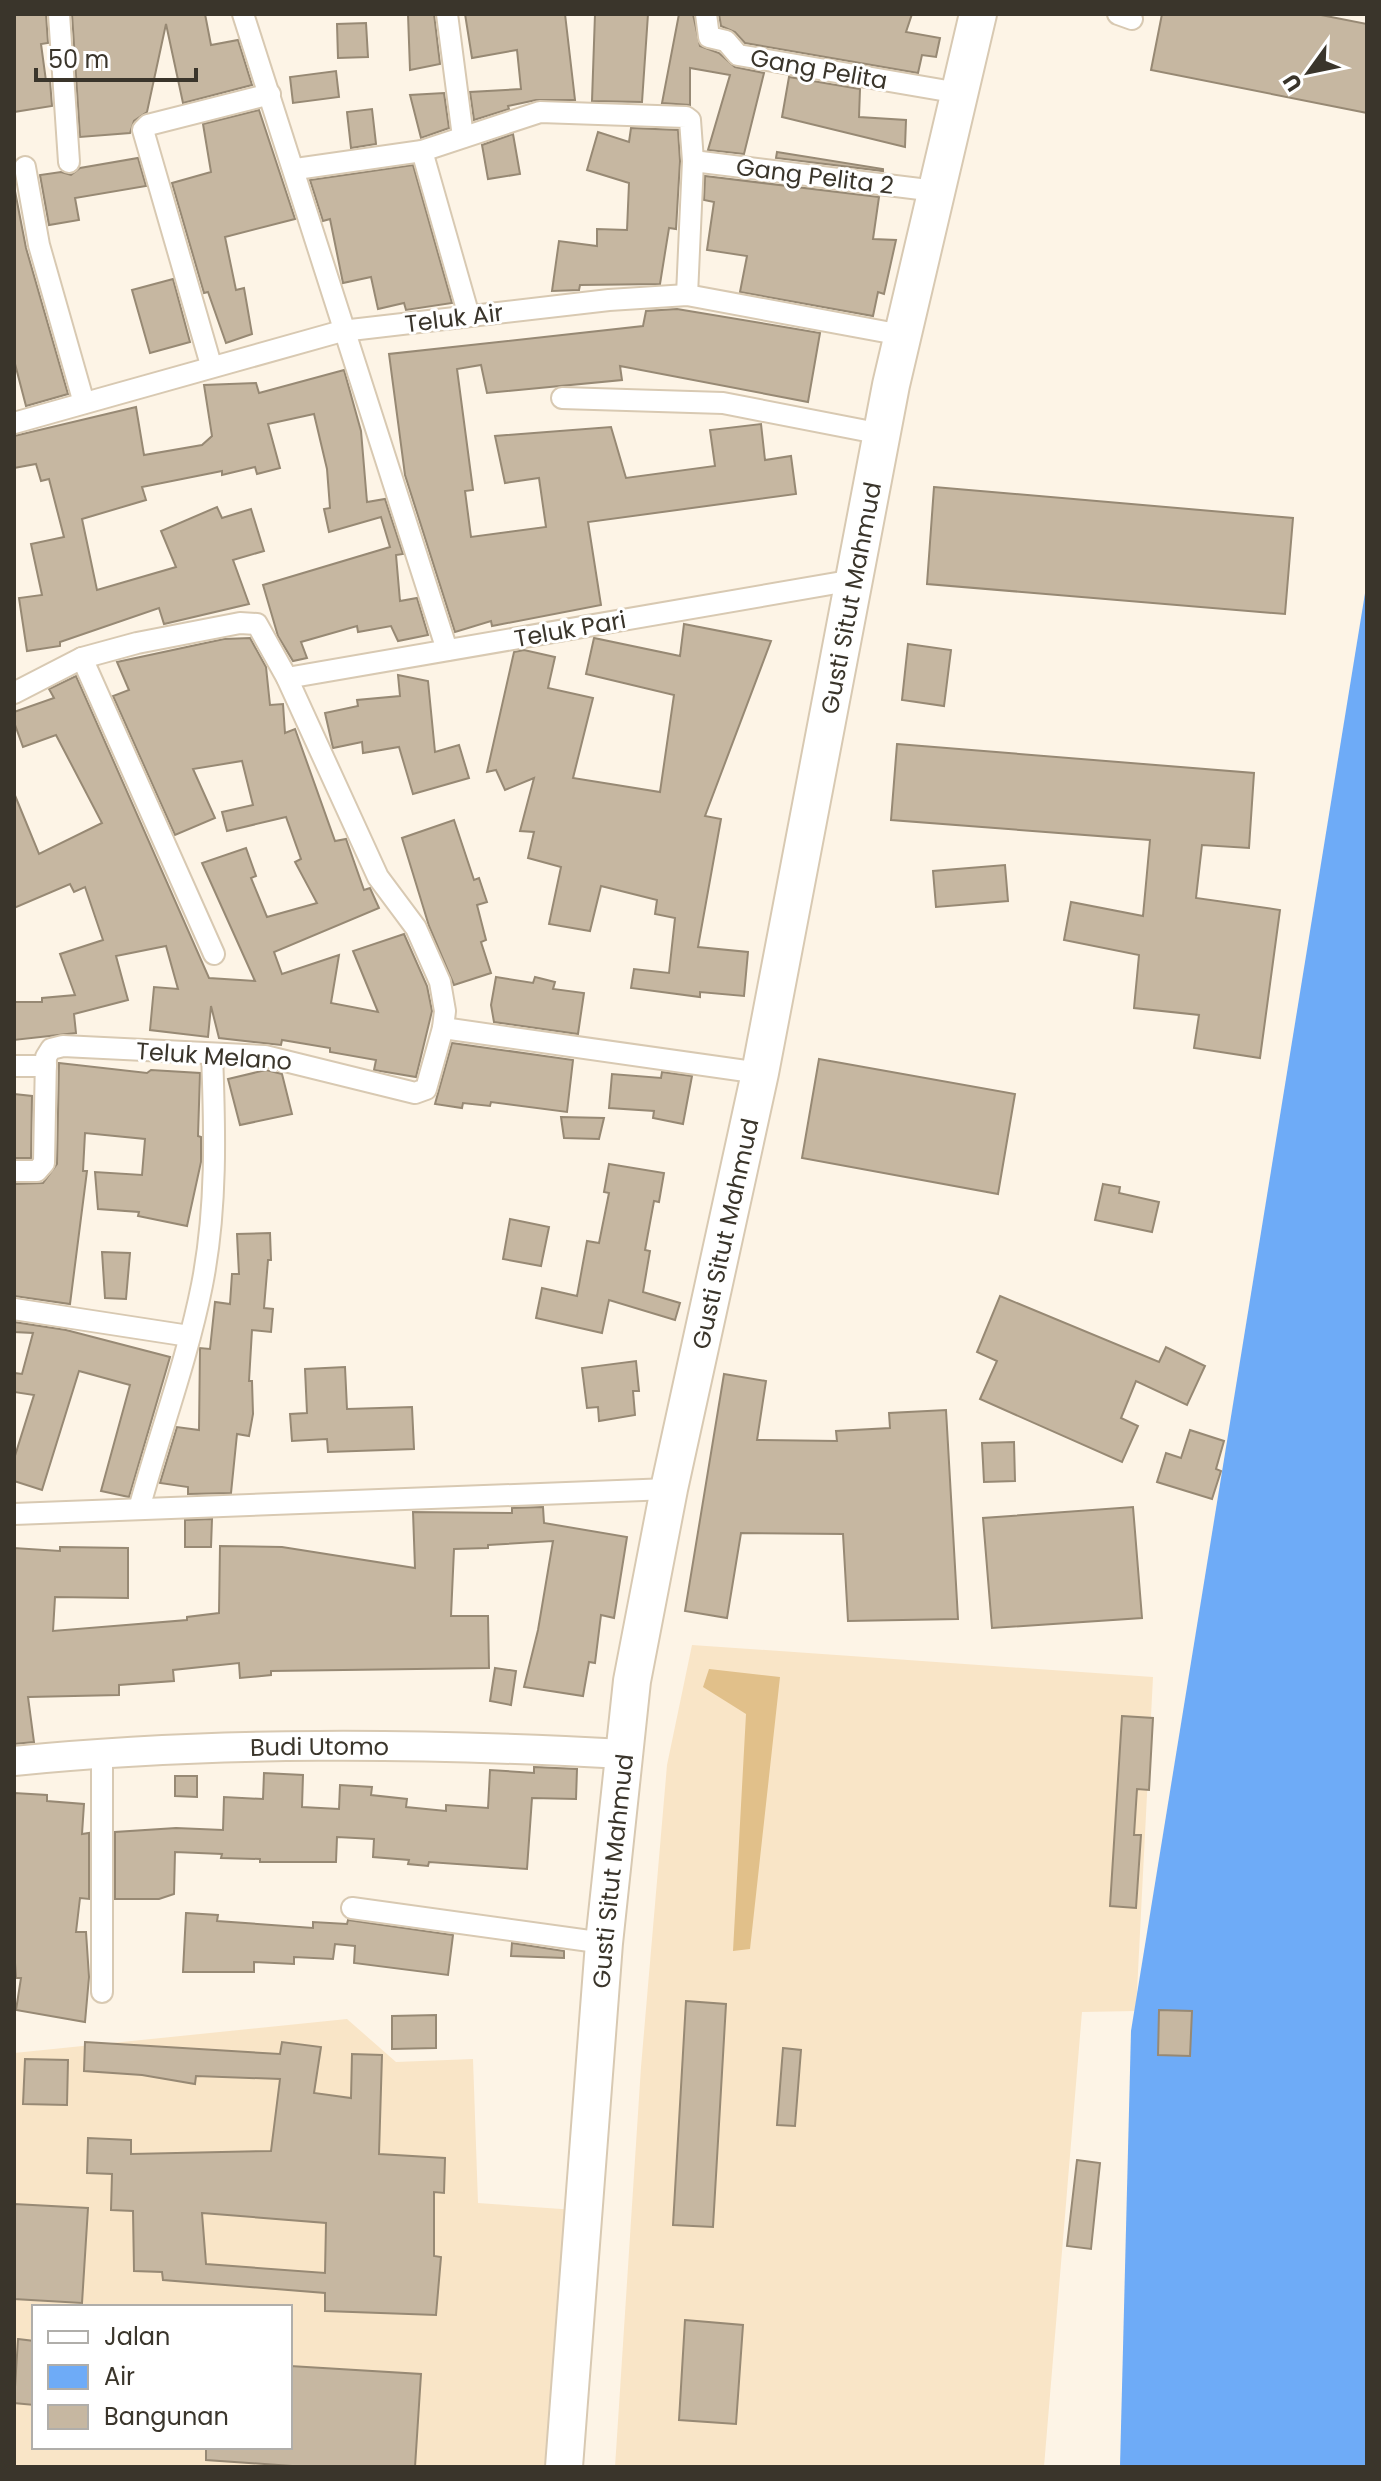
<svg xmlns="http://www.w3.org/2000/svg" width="1381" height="2481" font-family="Poppins,sans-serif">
  <rect width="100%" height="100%" fill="#fdf4e6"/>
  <g fill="#f9e5c7" fill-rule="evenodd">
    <path d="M692 1645 1153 1677 1136 2011 1082 2012 1044 2467H615L641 2067 667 1765Z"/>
    <path d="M347 2019 396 2062 473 2059 478 2203 576 2210 555 2467H14V2053ZM34 2307H290V2447H34Z"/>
  </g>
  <path fill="#e1c08a" d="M709 1669 780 1677 750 1949 733 1951 746 1714 703 1687Z"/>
  <path fill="#6eabf7" d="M1367 581V2467H1120L1131 2031Z"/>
  <g fill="#c6b7a1" stroke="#978974" stroke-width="2" fill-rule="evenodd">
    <path d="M14 14H46L48 43 41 44 46 81H50L52 106 14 112Z"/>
    <path d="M72 14H205L211 45 238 40 252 85 183 103 166 24 147 112 134 121 130 133 80 137Z"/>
    <path d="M408 14H434L440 64 410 70Z"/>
    <path d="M465 14H565L575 100H536L508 106 509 109 474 120 470 92 521 89 517 50 472 58Z"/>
    <path d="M595 14H648L642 102 592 101Z"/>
    <path d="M679 14H693L700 46 719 53 735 67 764 73 744 154 708 150 730 75 690 68V105L662 103Z"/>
    <path d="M719 14H912L906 32 940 38 936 57 922 55 918 73 745 43 735 32 721 26Z"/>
    <path d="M1162 14H1316L1367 24V113L1151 70Z"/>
    <path d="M366 23 368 57 338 58 337 24Z"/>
    <path d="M336 71 339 97 293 103 290 77Z"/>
    <path d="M789 77 860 89 859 117 906 120 905 147 782 117Z"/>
    <path d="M444 93 449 128 421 138 410 95Z"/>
    <path d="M372 109 376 144 351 148 347 112Z"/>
    <path d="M259 110 295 219 225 237 236 290 244 288 252 334 226 343 208 292 204 293 172 183 211 172 203 124Z"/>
    <path d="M631 128 678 130 680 161 676 229 669 228 660 284 580 285 579 290 552 291 559 241 597 246V229L627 230 629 183 587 170 598 132 629 142Z"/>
    <path d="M513 134 520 174 488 179 482 145Z"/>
    <path d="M777 152 883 169V171L776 158Z"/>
    <path d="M138 158 146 186 75 198 79 220 49 225 40 175 61 172 71 175 80 168Z"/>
    <path d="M413 165 452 303 406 310 404 303 378 309 371 277 343 283 330 219 323 221 310 180Z"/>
    <path d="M705 176 879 197 873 239 896 240 884 294 878 292 873 316 740 292 747 256 707 250 714 202 704 200Z"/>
    <path d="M14 186 26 248 68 394 26 406 14 360Z"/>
    <path d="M173 279 190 342 150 353 132 290Z"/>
    <path d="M677 309 820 333 808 402 620 366 622 380 487 393 481 365 457 369 473 490 465 491 471 537 546 527 539 478 505 483 495 436 611 427 626 478 715 466 710 430 761 424 765 460 791 456 796 494 588 522 601 605 492 626 491 621 455 632 405 475 389 354 643 326 646 311Z"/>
    <path d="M344 370 361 431 367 502 385 499 403 554 396 555 400 601 417 598 428 635 398 641 391 626 358 632 357 626 301 642 307 658 293 661 278 636 263 585 390 547 381 517 329 532 324 509 330 508 327 469 314 414 268 424 280 468 257 474 255 467 222 475V471L142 487 146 500 82 519 97 590 176 567 161 531 217 507 222 518 251 509 264 551 233 560 249 604 164 624 159 608 60 642V646L27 651 19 598 42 595 31 544 64 537 49 479 41 481 36 464 14 468V436L136 407 144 455 202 445 212 436 204 385 256 383 259 393Z"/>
    <path d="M934 487 1293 518 1285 614 927 584Z"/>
    <path d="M684 624 771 641 705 816 721 819 698 947 748 952 744 996 700 992V997L631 988 634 969 669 973 675 918 655 914 657 900 601 886 590 931 549 924 561 867 528 858 534 832 520 831 534 778 505 790 496 770 487 772 514 652 524 650 555 657 548 688 593 698 573 778 660 792 674 695 586 674 594 638 680 656Z"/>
    <path d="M250 638 266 667 270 705 283 704 285 733 295 729 335 841 346 839 364 890 370 888 379 908 274 952 282 974 339 955 331 1003 378 1012 353 951 404 934 427 986 432 1011 416 1077 374 1070 376 1060 330 1052V1048L282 1040 281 1045 219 1038 211 1006 208 1037 150 1030 154 987 178 989 166 946 116 956 128 1000 74 1014 76 1033 14 1040V1002H42V998L75 995 60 954 103 940 85 887 74 892 70 884 14 908V793L39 854 102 823 56 735 23 747 14 722V712L54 698 49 689 76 676 209 978 255 981 202 863 246 848 256 876 251 878 267 917 317 903 295 862 301 859 286 817 227 831 222 812 253 805 242 761 193 769 215 818 175 835 113 696 129 690 117 662 224 639Z"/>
    <path d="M908 644 951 650 944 706 902 700Z"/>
    <path d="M398 675 428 681 435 752 459 745 469 778 413 794 399 747 363 753 362 742 333 748 325 713 358 706 357 700 400 696Z"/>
    <path d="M897 744 1254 773 1249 848 1202 845 1196 898 1280 910 1260 1058 1194 1048 1199 1015 1134 1008 1139 955 1064 940 1071 902 1143 916 1150 840 891 820Z"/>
    <path d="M454 820 474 880 479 878 487 902 477 905 486 940 481 942 491 973 454 985 429 926 402 838Z"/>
    <path d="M1005 865 1008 901 936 907 933 871Z"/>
    <path d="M496 977 533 983 535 977 555 982 553 989 584 993 578 1034 494 1022 491 1005Z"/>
    <path d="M452 1043 573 1060 567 1112 491 1102 490 1106 463 1103 462 1108 435 1104Z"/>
    <path d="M819 1059 1015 1094 998 1194 802 1158Z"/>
    <path d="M59 1063 147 1073 151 1070 200 1073 198 1136 201 1137V1162L187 1226 138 1216 139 1212 98 1209 95 1172 142 1175 145 1139 85 1133 83 1171H87L70 1304 14 1296V1184L43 1183 57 1164Z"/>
    <path d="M266 1070 282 1074 292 1114 240 1125 228 1079Z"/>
    <path d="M662 1072 692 1076 683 1124 653 1118 654 1111 609 1108 612 1074 661 1078Z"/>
    <path d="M14 1094 32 1096 31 1158H14Z"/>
    <path d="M561 1117 604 1118 599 1139 564 1138Z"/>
    <path d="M609 1164 664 1173 659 1202 654 1201 645 1250 650 1251 643 1292 680 1303 675 1320 609 1300 602 1333 536 1318 542 1288 577 1296 587 1241 599 1243 609 1193 604 1192Z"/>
    <path d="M1103 1184 1120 1187 1119 1193 1159 1202 1152 1232 1095 1220Z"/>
    <path d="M510 1219 549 1227 541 1266 503 1259Z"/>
    <path d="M270 1233 271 1260H268L264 1308 273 1309 271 1332 252 1330 249 1381H252L253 1414 249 1436 237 1434 231 1493 188 1494V1487L160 1483 177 1427 199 1430 200 1348 210 1349 215 1302 230 1304 232 1274H239L237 1234Z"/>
    <path d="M102 1252 130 1253 126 1299 105 1298Z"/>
    <path d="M1000 1296 1159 1362 1166 1347 1205 1366 1187 1405 1136 1381 1121 1418 1138 1426 1122 1462 980 1399 997 1361 977 1352Z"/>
    <path d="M14 1322 66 1330 170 1357 129 1497 101 1491 130 1385 79 1371 42 1490 14 1481V1459L34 1395 14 1392V1373L22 1374 33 1333 14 1332Z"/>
    <path d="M636 1361 639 1391H633L635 1415 599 1421 598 1407 587 1408 582 1368Z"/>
    <path d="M345 1367 347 1409 412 1407 414 1449 328 1452 327 1439 292 1441 290 1414 307 1413 305 1369Z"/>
    <path d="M724 1374 766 1381 757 1440 837 1441 836 1431 890 1428 889 1413 946 1410 958 1619 848 1621 843 1534 741 1533 727 1618 685 1611Z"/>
    <path d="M1190 1430 1224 1441 1216 1469 1221 1471 1212 1499 1157 1482 1166 1453 1181 1458Z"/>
    <path d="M1014 1442 1015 1481 984 1482 982 1443Z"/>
    <path d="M543 1507 544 1523 627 1537 614 1618 601 1615 595 1663 589 1662 583 1696 524 1687 538 1630 553 1541 488 1545V1548L454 1549 451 1616H488L489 1668 271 1671V1675L240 1678 239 1663 173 1670 174 1681 119 1685V1695L28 1697 34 1742 14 1744V1548L60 1551V1547L128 1548V1598L55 1597 53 1631 187 1620V1617L219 1613 220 1546 282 1547 415 1568 413 1512 512 1513V1508Z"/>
    <path d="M1133 1507 1142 1618 992 1628 983 1518Z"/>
    <path d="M212 1519 211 1547H185V1520Z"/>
    <path d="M495 1668 516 1671 511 1705 490 1701Z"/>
    <path d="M1122 1716 1153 1718 1149 1790 1137 1789 1134 1835H1141L1136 1908 1110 1906Z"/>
    <path d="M534 1767 577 1769 576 1799 532 1798 527 1869 429 1862 428 1866 408 1864 409 1860 373 1857 374 1839 337 1837 336 1862H260V1859L221 1858 222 1854 175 1852 174 1894 159 1899H115V1832L176 1828 223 1830 224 1797 263 1799 264 1773 303 1775 302 1807 339 1809 340 1785 372 1787 371 1795 407 1799 406 1807 446 1811V1805L488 1808 490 1770 534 1773Z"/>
    <path d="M175 1776H197V1797L175 1796Z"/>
    <path d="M14 1793 47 1795V1801L84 1804 82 1834 89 1833V1899L80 1898 76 1932H86L89 1977 85 2022 16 2010 21 1978H16L14 1948Z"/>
    <path d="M186 1913 218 1915 217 1921 313 1928V1922L347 1924 348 1920 453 1935 448 1975 354 1963 355 1946 335 1944 333 1959 294 1957V1964L254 1962V1972H183Z"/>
    <path d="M512 1943 564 1951V1958L511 1956Z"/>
    <path d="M686 2001 726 2004 713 2227 673 2225Z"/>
    <path d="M1159 2010 1192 2011 1190 2056 1158 2055Z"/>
    <path d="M436 2015V2048L392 2049V2016Z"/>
    <path d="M85 2042 280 2054 282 2042 321 2047 314 2093 351 2098 352 2054 382 2055 379 2154 445 2158 444 2193 434 2192V2256L441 2257 436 2315 325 2311V2293L163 2280 162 2272 134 2271 133 2211 111 2210 112 2174 87 2173 88 2138 131 2140V2154L271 2151 280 2079 196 2076 195 2084 142 2075 84 2071ZM202 2213 326 2223 325 2273 206 2264Z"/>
    <path d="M783 2048 801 2050 795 2126 777 2125Z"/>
    <path d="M25 2059 68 2060 67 2105 23 2104Z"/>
    <path d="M1077 2160 1100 2163 1091 2249 1067 2246Z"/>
    <path d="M14 2204 88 2208 82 2303 14 2299Z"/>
    <path d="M685 2320 743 2325 736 2424 679 2420Z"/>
    <path d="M18 2339 34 2341V2405L14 2403Z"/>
    <path d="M290 2366 421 2374 415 2467H306L206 2460V2447H290Z"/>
  </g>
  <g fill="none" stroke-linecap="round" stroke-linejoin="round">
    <g stroke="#d8c9b2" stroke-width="24">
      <g id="street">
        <path d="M59 14 69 162"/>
        <path d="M243 14 447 650"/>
        <path d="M447 14 463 137"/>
        <path d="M706 14 709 37 726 41 738 55 959 93"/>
        <path d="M1118 14 1132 19"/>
        <path d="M422 151 469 316"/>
        <path d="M693 161 936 191"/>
        <path d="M25 167 39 245 84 403"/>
        <path d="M296 169 422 151 540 112 686 117 690 120 693 161 687 295"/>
        <path d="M211 365 143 130 148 125 270 94"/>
        <path d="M562 398 723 403 882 434"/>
        <path d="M14 423 342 331 609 300 687 295 902 335"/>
        <path d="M82 658 214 954"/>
        <path d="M287 678 854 580"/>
        <path d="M14 693 82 658 137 643 240 623 257 624 287 678 378 877 416 928 440 982 445 1011 443 1028"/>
        <path d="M14 1066H46"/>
        <path d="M14 1171H37L44 1163 46 1057 51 1049 63 1046 265 1056 415 1093 426 1089 443 1028 760 1073"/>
        <path d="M14 1309 189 1336"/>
        <path d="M139 1509C159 1435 187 1361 202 1285 217 1209 215 1131 212 1054"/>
        <path d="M14 1514 669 1489"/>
        <path d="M102 1755V1992"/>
        <path d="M352 1908 604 1943"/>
      </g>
    </g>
    <g stroke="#d8c9b2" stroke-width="32">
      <g id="secondary">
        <path id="s1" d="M14 1761C216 1741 421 1743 624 1754"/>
      </g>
    </g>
    <g stroke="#d8c9b2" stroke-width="40">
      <g id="highway">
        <path id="s2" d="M564 2467 604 1943 632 1681 669 1489 760 1073 891 385 978 14"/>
      </g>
    </g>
    <use href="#street" stroke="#fff" stroke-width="20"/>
    <use href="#secondary" stroke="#fff" stroke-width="28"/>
    <use href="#highway" stroke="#fff" stroke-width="36"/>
  </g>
  <g text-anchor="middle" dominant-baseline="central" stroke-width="6" stroke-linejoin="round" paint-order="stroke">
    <g font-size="24" fill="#3a352b" stroke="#fff">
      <text transform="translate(819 69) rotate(10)">Gang Pelita</text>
      <text transform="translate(815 176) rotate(7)">Gang Pelita 2</text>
      <text transform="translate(454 318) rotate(-7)">Teluk Air</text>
      <text stroke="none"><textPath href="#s2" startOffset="1894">Gusti Situt Mahmud</textPath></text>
      <text transform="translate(570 629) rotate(-10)">Teluk Pari</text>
      <text transform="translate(214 1056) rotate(4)">Teluk Melano</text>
      <text stroke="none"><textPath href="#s2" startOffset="1246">Gusti Situt Mahmud</textPath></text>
      <text stroke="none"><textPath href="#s1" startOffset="306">Budi Utomo</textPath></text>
      <text stroke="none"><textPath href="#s2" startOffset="598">Gusti Situt Mahmud</textPath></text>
    </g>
  </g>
  <rect width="1381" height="2481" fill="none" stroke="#3a352b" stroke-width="32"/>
  <rect x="32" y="2305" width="260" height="144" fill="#ffffff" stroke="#b0aeaa" stroke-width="2"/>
  <rect x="48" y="2331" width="40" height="12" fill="#ffffff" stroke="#b0aeaa" stroke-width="2"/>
  <text x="104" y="2345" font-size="24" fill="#3a352b">Jalan</text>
  <rect x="48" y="2365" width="40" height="24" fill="#6eabf7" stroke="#b0aeaa" stroke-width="2"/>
  <text x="104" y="2385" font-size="24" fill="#3a352b">Air</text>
  <rect x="48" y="2405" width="40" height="24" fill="#c6b7a1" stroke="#b0aeaa" stroke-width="2"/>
  <text x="104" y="2425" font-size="24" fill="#3a352b">Bangunan</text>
  <g transform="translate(1309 72) rotate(237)" stroke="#ffffff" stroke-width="6" paint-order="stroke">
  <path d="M0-6L14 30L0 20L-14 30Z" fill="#3a352b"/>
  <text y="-12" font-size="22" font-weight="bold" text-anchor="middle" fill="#3a352b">U</text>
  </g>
  <path d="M36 68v12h160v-12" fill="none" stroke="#3a352b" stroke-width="4"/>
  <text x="48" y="68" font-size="24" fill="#3a352b" stroke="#ffffff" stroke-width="6" paint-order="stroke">50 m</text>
</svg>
